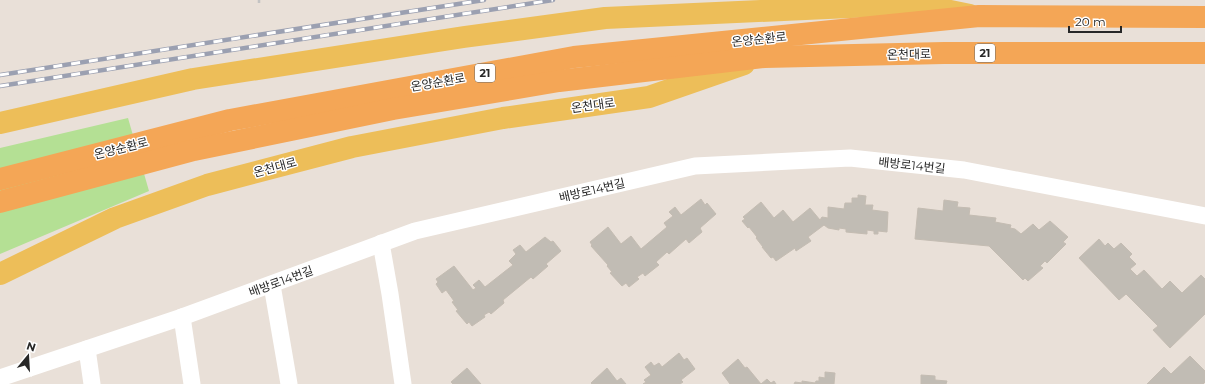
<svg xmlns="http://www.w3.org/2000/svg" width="1205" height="384" font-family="Montserrat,'Noto Sans KR',sans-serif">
  <rect width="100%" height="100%" fill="#e9e0d8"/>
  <path fill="#b4e094" d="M128 118 149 191 0 254V148Z"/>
  <g fill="#c1bcb4" stroke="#c4bcb2">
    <path d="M858 195 866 196 865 205H873L872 210 888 212 887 232 878 231V234H874V231L867 230V234L846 232V229L839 228V230L828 228 824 225 808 237 811 241 796 251 795 248 776 261 773 257 771 258 762 247H763L756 238 757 237 749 227 748 228 742 221 745 219 743 217 761 202 774 218 783 210 793 222 810 208 820 220 822 217 828 218V207L844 209 845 203H852V198H858Z"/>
    <path d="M701 199 705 205 707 203 716 214 700 228 702 232 689 243 686 239 669 254 667 252 656 262 659 265 645 276 643 273 637 277 639 279 629 287 626 283 622 286 610 273 612 272 607 266 608 265 591 246 592 245 590 242 608 227 621 244 631 236 641 249 667 227 664 223 673 216 669 212 675 207 681 215Z"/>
    <path d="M944 200 958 202 957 207 970 208 969 215 996 218 995 222 1011 225 1010 228 1015 229 1021 234 1033 224 1039 230 1050 221 1068 237 1063 242 1066 244 1047 263 1045 261 1040 266 1043 268 1028 281 1025 278 1023 280 989 246 915 239 918 208 943 211Z"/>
    <path d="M545 237 551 242 553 241 561 251 546 264 548 266 533 279 531 277 503 300 504 303 491 314 489 312 484 315 485 317 472 326 469 322 467 324 456 311 458 310 452 302 454 301 446 290 442 293 436 284 438 282 436 279 454 266 473 290 476 288 473 285 479 280 485 287 513 265 509 261 516 254 513 250 520 245 526 252Z"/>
    <path d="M1099 239 1105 246 1108 243 1114 249 1121 243 1132 254 1129 257 1136 264 1130 269 1137 276 1144 270 1162 289 1170 281 1182 293 1201 275 1205 279V314L1170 348 1153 330 1158 326 1126 294 1119 300 1079 258Z"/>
    <path d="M679 353 684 360 687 358 695 369 681 380 683 382 680 384H643L646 382 644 380 651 375 645 367 651 362 654 366 659 363 662 367Z"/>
    <path d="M1190 356 1205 371V382L1203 384H1147L1164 367 1171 374Z"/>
    <path d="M738 359 745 368 747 367 761 384 767 379 771 383 774 381 776 384H730L722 373Z"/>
    <path d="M467 368 481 384H453L451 382Z"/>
    <path d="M607 368 617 381 621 378 626 384H592L591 383Z"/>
    <path d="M825 372 835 373 834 384H794L795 382 802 383V381L815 383 816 381H819V377L825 378Z"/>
    <path d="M921 375 935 376V380L947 381 946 384H921Z"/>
  </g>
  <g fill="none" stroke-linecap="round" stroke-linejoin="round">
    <path stroke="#c3c3c3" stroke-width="2.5" stroke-dasharray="3 2" stroke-linecap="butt" d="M259 3V0"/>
    <g stroke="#fff" stroke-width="17">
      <path d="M381 243 390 294 403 384"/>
      <path d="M272 285 289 384"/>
      <path d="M182 317 192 384"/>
      <path d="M87 349 92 384"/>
      <path d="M0 378 182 317 415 231 695 166 850 158 964 170 1205 216"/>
    </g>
    <g stroke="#edbe59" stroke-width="22">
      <path d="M0 123 193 79 464 37 605 18 916 4 970 15"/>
      <path d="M0 274 115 218 207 185 352 147 503 118 649 97 744 64"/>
    </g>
    <g stroke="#f4a656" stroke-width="22">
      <path d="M0 179 230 120 574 57 979 16 1205 17"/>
      <path d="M0 202 194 150 393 109 559 81 764 57 944 53H1205"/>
    </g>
    <g stroke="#9ba0b1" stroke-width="4.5">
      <g id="rail">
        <path d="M0 75 484 0"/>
        <path d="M0 86 553 0"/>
      </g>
    </g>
    <use href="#rail" stroke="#fff" stroke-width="3" stroke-dasharray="9" stroke-linecap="butt"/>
  </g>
  <g text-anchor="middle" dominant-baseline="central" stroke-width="3" stroke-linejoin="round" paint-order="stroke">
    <g fill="#fff" stroke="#686868" stroke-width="1">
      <rect x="975" y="44" width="20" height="18" rx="3"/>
      <rect x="475" y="64" width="20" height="18" rx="3"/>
    </g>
    <g font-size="11" font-weight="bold" fill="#272727">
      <text x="985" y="53">21</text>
      <text x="485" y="73">21</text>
    </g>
    <g font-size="12" fill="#272727" stroke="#fff">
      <text transform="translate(759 39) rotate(-6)">온양순환로</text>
      <text transform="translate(909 54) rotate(-1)">온천대로</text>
      <text transform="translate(438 82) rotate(-10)">온양순환로</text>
      <text transform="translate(593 105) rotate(-8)">온천대로</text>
      <text transform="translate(121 148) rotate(-14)">온양순환로</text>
      <text transform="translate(912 165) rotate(6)">배방로14번길</text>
      <text transform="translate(275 167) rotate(-15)">온천대로</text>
      <text transform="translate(592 190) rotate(-13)">배방로14번길</text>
      <text transform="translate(281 281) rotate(-20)">배방로14번길</text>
    </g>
  </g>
  <g transform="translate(28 356) rotate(18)" stroke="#ffffff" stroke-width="3" paint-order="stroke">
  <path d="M0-3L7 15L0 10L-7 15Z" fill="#272727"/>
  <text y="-6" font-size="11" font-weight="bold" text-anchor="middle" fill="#272727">N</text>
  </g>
  <path d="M1069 26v6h52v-6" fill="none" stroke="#272727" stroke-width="2"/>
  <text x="1075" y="26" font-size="12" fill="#272727" stroke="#ffffff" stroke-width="3" paint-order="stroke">20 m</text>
</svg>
